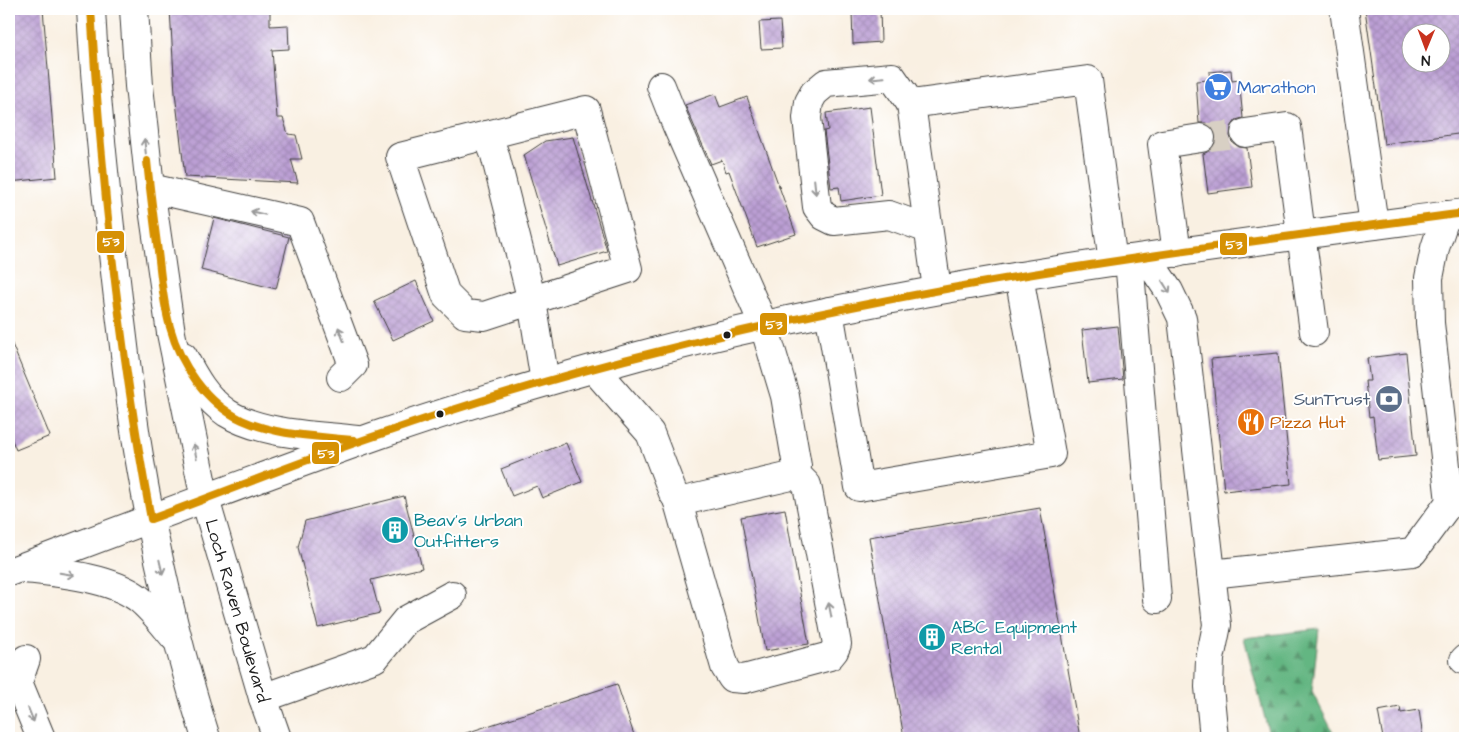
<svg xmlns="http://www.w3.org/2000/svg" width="1474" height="747" font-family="'Architects Daughter',sans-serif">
  <defs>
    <pattern id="forest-firs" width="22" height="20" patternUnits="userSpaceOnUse" patternTransform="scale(1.25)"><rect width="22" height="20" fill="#64b682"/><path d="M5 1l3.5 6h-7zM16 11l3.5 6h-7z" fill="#52936a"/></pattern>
    <pattern id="building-cross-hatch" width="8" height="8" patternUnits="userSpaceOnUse" patternTransform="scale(1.25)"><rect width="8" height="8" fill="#bb9fd4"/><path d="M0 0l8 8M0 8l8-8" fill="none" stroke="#a088b5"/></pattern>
  </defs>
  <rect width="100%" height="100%" fill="#fff"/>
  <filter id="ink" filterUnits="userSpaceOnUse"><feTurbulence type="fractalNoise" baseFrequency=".02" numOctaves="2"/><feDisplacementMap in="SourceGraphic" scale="10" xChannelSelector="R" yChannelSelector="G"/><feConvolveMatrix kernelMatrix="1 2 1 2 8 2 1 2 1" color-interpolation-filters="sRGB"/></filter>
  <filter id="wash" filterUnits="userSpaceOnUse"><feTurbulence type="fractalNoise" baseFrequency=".0096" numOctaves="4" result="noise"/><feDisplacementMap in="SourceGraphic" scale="20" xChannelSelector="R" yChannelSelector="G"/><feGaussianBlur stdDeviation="1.12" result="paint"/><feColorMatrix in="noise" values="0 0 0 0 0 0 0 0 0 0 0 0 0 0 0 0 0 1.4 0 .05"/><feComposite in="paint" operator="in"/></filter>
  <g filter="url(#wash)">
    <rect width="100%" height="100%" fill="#f9f0e2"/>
    <path fill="url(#forest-firs)" stroke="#40694f" d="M1319 629 1312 691 1336 738H1270L1244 638Z"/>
    <g id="blocks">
      <g fill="url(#building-cross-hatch)" fill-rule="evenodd">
        <path d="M9 9H43L57 177 9 182Z"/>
        <path d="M170 9H270V26L288 25 289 49 272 50 277 118H283L288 134 296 135 302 159H291L298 183 185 177 175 93Z"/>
        <path d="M1365 9H1465V133L1384 144ZM1412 32H1442V62H1412Z"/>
        <path d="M880 10 881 42 853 44 852 12Z"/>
        <path d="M780 21 782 48 761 49 759 22Z"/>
        <path d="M1231 70 1232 81 1239 80 1243 118 1236 120 1231 127 1230 136 1232 142 1239 147 1247 148 1252 187 1208 193 1203 154 1211 150 1215 144 1216 136 1213 128 1206 123H1199L1196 81 1210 80 1209 72Z"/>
        <path d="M715 94 720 107 747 97 796 234 757 247 729 171 726 172 722 160 711 164 685 105Z"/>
        <path d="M870 107 881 195 841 201 839 187 831 188 824 131 828 130 826 113Z"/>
        <path d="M573 137 607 251 557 266 524 155 545 141Z"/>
        <path d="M214 218 289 237 276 289 201 270Z"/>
        <path d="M416 281 434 321 393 340 374 301Z"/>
        <path d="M1118 326 1123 379 1088 383 1082 330Z"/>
        <path d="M9 337 50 436 16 450 9 433Z"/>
        <path d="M1278 353 1291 484 1224 491 1211 359Z"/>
        <path d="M1406 353 1416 456 1378 460 1373 416 1369 417 1365 381H1370L1367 358Z"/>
        <path d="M566 443 582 482 542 498 537 486 512 496 501 469Z"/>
        <path d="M404 496 422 568 371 580 380 613 318 628 298 547 305 521Z"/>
        <path d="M1040 508 1080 738H904L869 537Z"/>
        <path d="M785 509 809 644 765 651 741 517Z"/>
        <path d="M617 684 635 738H464L463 734Z"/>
        <path d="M1400 707 1401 713 1419 710 1423 738H1383L1378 711Z"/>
      </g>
    </g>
  </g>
  <g filter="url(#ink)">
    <use href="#blocks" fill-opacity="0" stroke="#3d3c3a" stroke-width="1"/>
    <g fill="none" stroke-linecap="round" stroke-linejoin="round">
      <path stroke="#d8d0c4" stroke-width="28" stroke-dasharray="28 14" stroke-linecap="butt" d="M1201 138 1245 133"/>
      <g stroke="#3d3c3a" stroke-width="30">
        <g id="minor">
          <path d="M1344 9 1374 225"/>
          <path d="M911 104 892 77 826 83 814 93 809 102 807 118 817 207 824 216 834 221 889 215 928 229"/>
          <path d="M586 110 628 269 484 316 465 314 446 295 400 157Z"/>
          <path d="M1245 133 1287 127 1314 332"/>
          <path d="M487 135 495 155 532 301 545 382"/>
          <path d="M150 188 300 222 353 365 341 377"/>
          <path d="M1177 253 1162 144 1201 138"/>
          <path d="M1146 257 1169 291 1182 318 1217 625 1210 659 1209 687 1214 738"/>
          <path d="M1129 259 1157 599"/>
          <path d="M937 289 911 104 1088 80 1113 262"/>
          <path d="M829 311 859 487 1051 454 1019 276"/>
          <path d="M594 369 650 433 673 493 677 499 683 501 787 477 795 473 797 466 785 396 764 326 676 124 661 86"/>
          <path d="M677 499 725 667 732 678 744 679 830 656 834 651 837 644 807 485 795 473"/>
          <path d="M1211 574 1413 552 1450 502 1430 323 1429 278 1435 248 1446 215"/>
          <path d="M26 659 18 682 41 738"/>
          <path d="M1464 660 1465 659"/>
          <path d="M263 698 375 658 406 620 452 595"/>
        </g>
      </g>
      <g stroke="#3d3c3a" stroke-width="30">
        <g id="major">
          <path d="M91 9C96 106 107 202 118 298 125 351 130 403 139 456 155 551 177 646 206 738"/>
          <path id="s1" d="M134 9 139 86 150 188 171 333 205 499 263 698 277 738"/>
          <path d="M183 356C194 377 206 399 227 413 262 435 317 435 357 440"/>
          <path d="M25 569C60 573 109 577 138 598 152 609 163 624 175 638"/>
          <path d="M9 572C131 526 254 479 378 435 463 405 551 380 638 356 909 284 1188 250 1465 213"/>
        </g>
      </g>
      <use href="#minor" stroke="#fff" stroke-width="28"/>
      <use href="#major" stroke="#fff" stroke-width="28"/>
      <g stroke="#fff" stroke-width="11">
        <g id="bus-1">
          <path d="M91 9C101 178 120 353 151 519 228 491 303 460 381 434 475 401 571 373 668 349 929 282 1198 248 1465 213"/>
          <path d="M147 161C150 191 154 221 158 252 161 276 163 303 170 327 180 364 206 403 242 420 277 436 317 436 354 440"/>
        </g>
      </g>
      <use href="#bus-1" stroke="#d69104" stroke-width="8"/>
    </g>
    <defs><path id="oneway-shaft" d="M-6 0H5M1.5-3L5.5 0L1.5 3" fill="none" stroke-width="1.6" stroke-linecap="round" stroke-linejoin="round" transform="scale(1.25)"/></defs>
    <g stroke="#999">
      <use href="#oneway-shaft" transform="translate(877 78) rotate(175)"/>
      <use href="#oneway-shaft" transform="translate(145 146) rotate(-96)"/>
      <use href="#oneway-shaft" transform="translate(815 187) rotate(84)"/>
      <use href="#oneway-shaft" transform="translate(258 213) rotate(-167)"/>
      <use href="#oneway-shaft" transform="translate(1166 287) rotate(58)"/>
      <use href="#oneway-shaft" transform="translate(341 334) rotate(-111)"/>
      <use href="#oneway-shaft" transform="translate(195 451) rotate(-102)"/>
      <use href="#oneway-shaft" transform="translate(161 567) rotate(77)"/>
      <use href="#oneway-shaft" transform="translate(67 574) rotate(10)"/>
      <use href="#oneway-shaft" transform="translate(830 610) rotate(-101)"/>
      <use href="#oneway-shaft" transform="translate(31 715) rotate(68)"/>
    </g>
  </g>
  <defs>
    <g id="supermarket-disc" transform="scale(1.4375)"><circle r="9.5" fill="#3f7fe0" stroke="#fff"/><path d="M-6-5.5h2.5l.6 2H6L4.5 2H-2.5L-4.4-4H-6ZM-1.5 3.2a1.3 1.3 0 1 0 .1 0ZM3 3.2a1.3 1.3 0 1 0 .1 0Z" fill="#fff"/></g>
    <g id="bank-disc" transform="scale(1.4375)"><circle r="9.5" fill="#5c6f8a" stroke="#fff"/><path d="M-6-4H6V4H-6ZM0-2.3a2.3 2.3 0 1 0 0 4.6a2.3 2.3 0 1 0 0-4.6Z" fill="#fff"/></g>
    <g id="restaurant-disc" transform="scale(1.4375)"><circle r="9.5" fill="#e8710a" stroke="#fff"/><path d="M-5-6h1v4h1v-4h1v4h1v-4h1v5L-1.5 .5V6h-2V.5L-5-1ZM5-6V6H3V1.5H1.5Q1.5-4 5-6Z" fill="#fff"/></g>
    <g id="building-disc" transform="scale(1.4375)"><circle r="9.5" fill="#0f9aa8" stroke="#fff"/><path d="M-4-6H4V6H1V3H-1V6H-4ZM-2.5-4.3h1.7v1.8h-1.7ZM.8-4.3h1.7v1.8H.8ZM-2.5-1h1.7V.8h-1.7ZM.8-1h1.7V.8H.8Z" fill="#fff"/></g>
  </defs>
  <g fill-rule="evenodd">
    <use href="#supermarket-disc" x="1218" y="87"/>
    <use href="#bank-disc" x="1389" y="399"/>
    <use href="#restaurant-disc" x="1251" y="422"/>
    <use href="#building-disc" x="395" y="530"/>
    <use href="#building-disc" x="932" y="637"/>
  </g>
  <g fill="#1c1c1c" stroke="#fff" stroke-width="2">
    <circle cx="727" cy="335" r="4.5"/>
    <circle cx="440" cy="414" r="4.5"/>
  </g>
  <g text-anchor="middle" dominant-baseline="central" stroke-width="4" stroke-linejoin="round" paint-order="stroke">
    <g font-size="18" fill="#366cbe" stroke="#fff" text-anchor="start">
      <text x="1237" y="87">Marathon</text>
    </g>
    <g font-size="18" fill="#4e5e75" stroke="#fff" text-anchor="end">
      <text x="1370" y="399">SunTrust</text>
    </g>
    <g font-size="18" fill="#c56008" stroke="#fff" text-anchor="start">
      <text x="1270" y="422">Pizza Hut</text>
    </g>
    <g font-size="18" fill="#0d838f" stroke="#fff" text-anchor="start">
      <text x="414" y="520">Beav's Urban<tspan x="414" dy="21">Outfitters</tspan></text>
      <text x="951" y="627">ABC Equipment<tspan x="951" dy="21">Rental</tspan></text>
    </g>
    <g font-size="18" fill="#1c1c1c" stroke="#fff">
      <text stroke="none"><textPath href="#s1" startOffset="612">Loch Raven Boulevard</textPath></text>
    </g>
  </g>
  <g stroke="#fff" stroke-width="2">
    <rect x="96" y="230" width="29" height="24" rx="5" fill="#d69104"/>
    <rect x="1219" y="232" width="29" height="24" rx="5" fill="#d69104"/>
    <rect x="759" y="312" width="29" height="24" rx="5" fill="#d69104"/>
    <rect x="311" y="441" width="29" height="24" rx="5" fill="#d69104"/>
  </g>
  <g font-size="14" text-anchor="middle" font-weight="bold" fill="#fff">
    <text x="111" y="246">53</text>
    <text x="1234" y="249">53</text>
    <text x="774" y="329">53</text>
    <text x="326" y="458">53</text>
  </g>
  <rect width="1474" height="747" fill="none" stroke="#fff" stroke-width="30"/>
  <g transform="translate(1426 48) rotate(181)"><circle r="24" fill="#ffffff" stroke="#a4a4a4"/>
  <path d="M0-4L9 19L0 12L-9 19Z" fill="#c8321e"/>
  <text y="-8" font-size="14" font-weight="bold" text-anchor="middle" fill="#1c1c1c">N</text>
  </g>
</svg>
